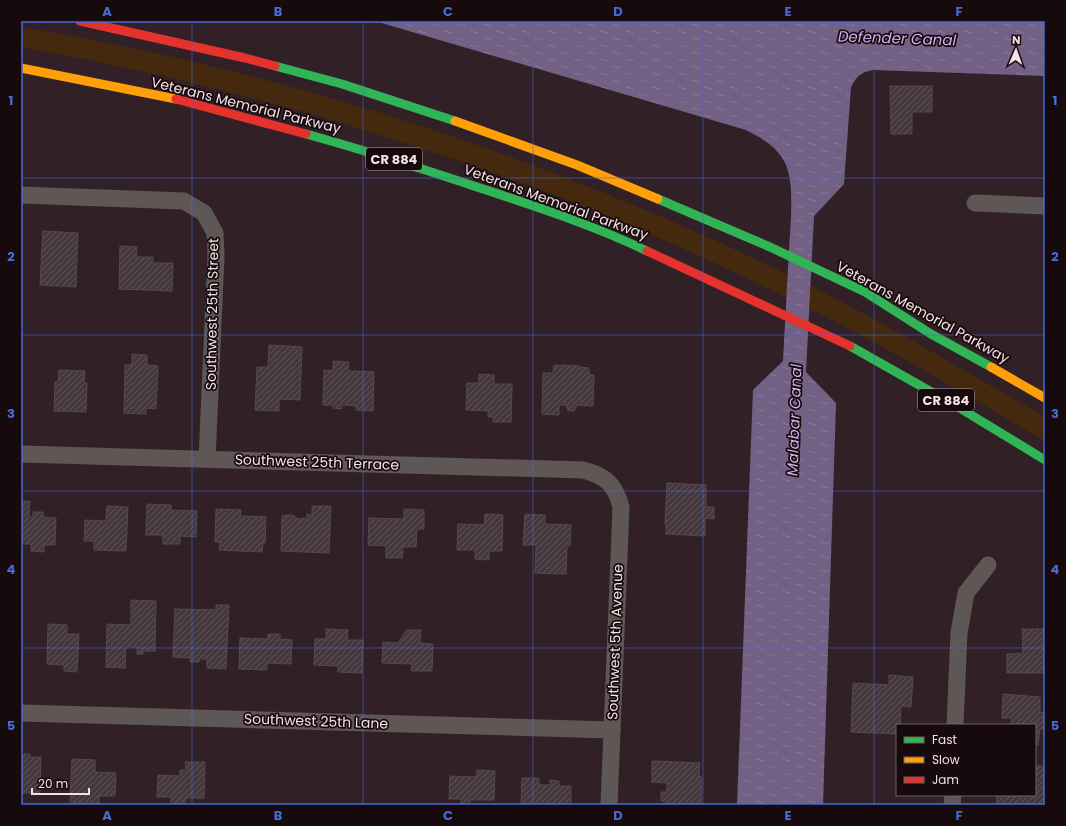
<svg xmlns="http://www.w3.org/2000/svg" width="1066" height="826" font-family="Poppins,sans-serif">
  <defs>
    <pattern id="water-ripples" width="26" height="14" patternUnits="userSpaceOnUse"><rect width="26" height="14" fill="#736085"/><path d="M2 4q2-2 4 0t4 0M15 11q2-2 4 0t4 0" fill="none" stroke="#887696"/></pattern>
    <pattern id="building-hatch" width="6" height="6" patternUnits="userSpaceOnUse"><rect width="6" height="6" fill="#44383e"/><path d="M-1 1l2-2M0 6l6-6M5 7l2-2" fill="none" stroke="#60545a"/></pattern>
  </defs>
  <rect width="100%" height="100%" fill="#312126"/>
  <path fill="#44290f" d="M21 27C296 73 563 163 813 287 892 327 968 373 1045 417V441C970 397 895 352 818 313 740 274 661 237 581 205 531 185 480 167 429 151 296 106 160 72 21 47Z"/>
  <path fill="url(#water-ripples)" d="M375 21H1045V76L873 70C861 72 856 77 851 87L844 184 814 216 806 372 836 403 823 805H737L753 390 783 361C785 324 787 287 789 251 790 228 795 186 786 165 778 147 763 139 746 130Z"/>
  <g fill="url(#building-hatch)" stroke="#55494f">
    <path d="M890 86H932V112H912V134H891Z"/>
    <path d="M43 231 78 233 76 287 40 285Z"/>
    <path d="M120 246 137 247 136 257H153V263H173L172 291 119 289Z"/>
    <path d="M269 345 302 347 300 400 279 399V411L255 410 257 367H268Z"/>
    <path d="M132 354 147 355V365L158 366 156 409 146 408V414L124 413 125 365H132Z"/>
    <path d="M333 361 349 362 348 371 374 372 373 411 356 410V406L342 405V409L333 408V405H323L324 370 333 371Z"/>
    <path d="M554 365 580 366V367L589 368V374L594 375 593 406 577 405 574 411H568L566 405H559V415L542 414 543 373H553Z"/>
    <path d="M59 370 85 371 84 383H87L86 412 54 411 55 382H58Z"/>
    <path d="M479 374 494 375V384H512L511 422H493V417H488V411L466 410 467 383H479Z"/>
    <path d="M667 483 706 485V507H714V519L705 518V536L666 534V524H665Z"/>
    <path d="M21 501H30L29 517H33V512H43V517L56 518 55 545H44V552L31 551V544H21Z"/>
    <path d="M147 504 171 505V510L197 511 196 537 180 536V544H163V535H146Z"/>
    <path d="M107 506 128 507 126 551 94 550V541H84L85 520 106 521Z"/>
    <path d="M312 506H331L329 553 281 551 282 516H285V515H292V516H295V518L307 519V514L312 515Z"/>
    <path d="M216 509 241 510 240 516 266 517 265 543H263L262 552 219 550 220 542H215Z"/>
    <path d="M404 509 424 510V529H417L416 547H403L402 558H386V546L368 545 369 518 404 519Z"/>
    <path d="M485 514 503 515 502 551H489V560L475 559V550H457L458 524 484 525Z"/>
    <path d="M525 514 545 515V524L571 525 570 546H567L566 574 535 573 536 545H523Z"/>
    <path d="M131 600 156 601 155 651H143V654H137V647H126L125 668 106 667 107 624 131 625Z"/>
    <path d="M216 605H229L226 669 207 668V659H199V662H190L191 658 173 657 175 609 216 610Z"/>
    <path d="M48 624 67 625V634H79L77 672 64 671V665L47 664Z"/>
    <path d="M326 629 348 630 347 640H363L362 673 338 672V666L314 665 315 639H326Z"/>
    <path d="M1022 629H1045V673H1007V654L1023 653Z"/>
    <path d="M407 630H421L420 643 433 644 432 671H411L412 664 382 663 383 642 398 643Z"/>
    <path d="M268 634H280V639L292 640 291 664 267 663V670L239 669 240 638 268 639Z"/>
    <path d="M889 675 913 677 911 707 901 706 900 725H897V734L851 732 853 683 889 685Z"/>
    <path d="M1003 694 1040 697V712L1045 713V729H1040L1038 745 1035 744V725H1011V718H1002Z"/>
    <path d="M24 754H30V757H41L40 793H21V755H24Z"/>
    <path d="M72 759 95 760V772L116 773 115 796H99V804L70 803Z"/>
    <path d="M652 761 700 763 699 775 702 778 701 805H664V801H661V792H667V783L652 782Z"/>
    <path d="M185 762H205L204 798H186L185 805H171V797H157L158 775 180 776V770H186Z"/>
    <path d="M1035 766H1045V805H996L997 795H1035Z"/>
    <path d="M477 770 495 771 494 800H470L469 805H461V799H449L450 776 476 777Z"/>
    <path d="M522 778H539V785H550V780L559 781V786H571V805H521Z"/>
  </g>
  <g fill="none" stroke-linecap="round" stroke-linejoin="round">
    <g stroke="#5e5756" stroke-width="17">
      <path d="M21 195 184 201 204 213 215 233 216 256 207 459"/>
      <path d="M975 203 1045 206"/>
      <path d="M21 454 583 470C606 476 615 484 621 507L609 805"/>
      <path d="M21 713 612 730"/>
      <path d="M955 725 959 633 966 593 988 565"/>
      <path d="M952 805 953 795"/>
    </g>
    <g stroke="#30b455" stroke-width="9">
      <path d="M275 66 342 84 455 121"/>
      <path d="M306 134C364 150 420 168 477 187 534 206 593 225 647 251"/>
      <path d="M658 199 770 247 865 292 931 334 991 367"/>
      <path d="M850 346 958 407 1045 460"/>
    </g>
    <g stroke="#ff9f0a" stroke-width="9">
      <path d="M21 68 176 99"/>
      <path d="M455 121 577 165 658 199"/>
      <path d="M991 367 1045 398"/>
    </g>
    <g stroke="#e5322d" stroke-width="9">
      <path d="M80 21 245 58 275 66"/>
      <path d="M176 99 306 134"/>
      <path d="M647 251 850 346"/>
    </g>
  </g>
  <path fill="none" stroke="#486bdb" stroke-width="1" stroke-opacity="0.55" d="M192 21V805M363 21V805M533 21V805M703 21V805M874 21V805M21 178H1045M21 335H1045M21 491H1045M21 648H1045"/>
  <g text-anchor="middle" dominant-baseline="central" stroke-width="3.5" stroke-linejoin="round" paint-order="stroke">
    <g fill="#170a0d" stroke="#b2a0a4" stroke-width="1">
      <rect x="366" y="148" width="56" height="22" rx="3"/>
      <rect x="918" y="389" width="56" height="22" rx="3"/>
    </g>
    <g font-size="13" font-weight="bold" fill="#f5e1e5">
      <text x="394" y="159">CR 884</text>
      <text x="946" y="400">CR 884</text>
    </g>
    <g font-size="14" fill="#f5e1e5" stroke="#170a0d">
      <text transform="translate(246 105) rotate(14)">Veterans Memorial Parkway</text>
      <text transform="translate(556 202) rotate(20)">Veterans Memorial Parkway</text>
      <text transform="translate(923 312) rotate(29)">Veterans Memorial Parkway</text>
      <text transform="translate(212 314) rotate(-89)">Southwest 25th Street</text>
      <text transform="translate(317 462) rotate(2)">Southwest 25th Terrace</text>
      <text transform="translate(615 642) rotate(-88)">Southwest 5th Avenue</text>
      <text transform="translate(316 721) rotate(2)">Southwest 25th Lane</text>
    </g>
    <g font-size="15" font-style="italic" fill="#ceafef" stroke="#170a0d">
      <text transform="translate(897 38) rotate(2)">Defender Canal</text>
      <text transform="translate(794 420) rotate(-88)">Malabar Canal</text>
    </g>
  </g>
  <rect width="1066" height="826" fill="none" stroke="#170a0d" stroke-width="44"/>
  <rect x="896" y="724" width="140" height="72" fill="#170a0d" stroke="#706063"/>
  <rect x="904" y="737" width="20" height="6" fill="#30b455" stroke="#706063"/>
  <text x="932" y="744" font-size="12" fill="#f5e1e5">Fast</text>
  <rect x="904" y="757" width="20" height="6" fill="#ff9f0a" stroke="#706063"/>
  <text x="932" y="764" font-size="12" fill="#f5e1e5">Slow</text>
  <rect x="904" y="777" width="20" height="6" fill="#e5322d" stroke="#706063"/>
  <text x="932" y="784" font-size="12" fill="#f5e1e5">Jam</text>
  <g transform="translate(1016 50) rotate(2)" stroke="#170a0d" stroke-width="3" paint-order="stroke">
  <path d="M0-3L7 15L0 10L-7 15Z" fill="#f5e1e5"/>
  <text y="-6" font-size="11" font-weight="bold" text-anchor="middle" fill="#f5e1e5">N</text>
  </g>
  <path d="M32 788v6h57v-6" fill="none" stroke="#f5e1e5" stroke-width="2"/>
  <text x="38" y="788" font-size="12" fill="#f5e1e5" stroke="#170a0d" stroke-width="3" paint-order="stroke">20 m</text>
  <rect x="22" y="22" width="1022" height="782" fill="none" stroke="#486bdb" stroke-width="1.5"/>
  <g font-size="13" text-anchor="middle" font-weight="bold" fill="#486bdb">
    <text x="107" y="16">A</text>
    <text x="278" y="16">B</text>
    <text x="448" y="16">C</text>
    <text x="618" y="16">D</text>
    <text x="788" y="16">E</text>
    <text x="959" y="16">F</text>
    <text x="11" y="105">1</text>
    <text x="1055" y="105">1</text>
    <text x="11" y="261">2</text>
    <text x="1055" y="261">2</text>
    <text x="11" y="418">3</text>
    <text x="1055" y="418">3</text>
    <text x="11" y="574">4</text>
    <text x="1055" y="574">4</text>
    <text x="11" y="730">5</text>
    <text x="1055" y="730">5</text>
    <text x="107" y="820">A</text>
    <text x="278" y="820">B</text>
    <text x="448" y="820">C</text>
    <text x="618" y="820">D</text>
    <text x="788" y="820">E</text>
    <text x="959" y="820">F</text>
  </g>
</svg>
